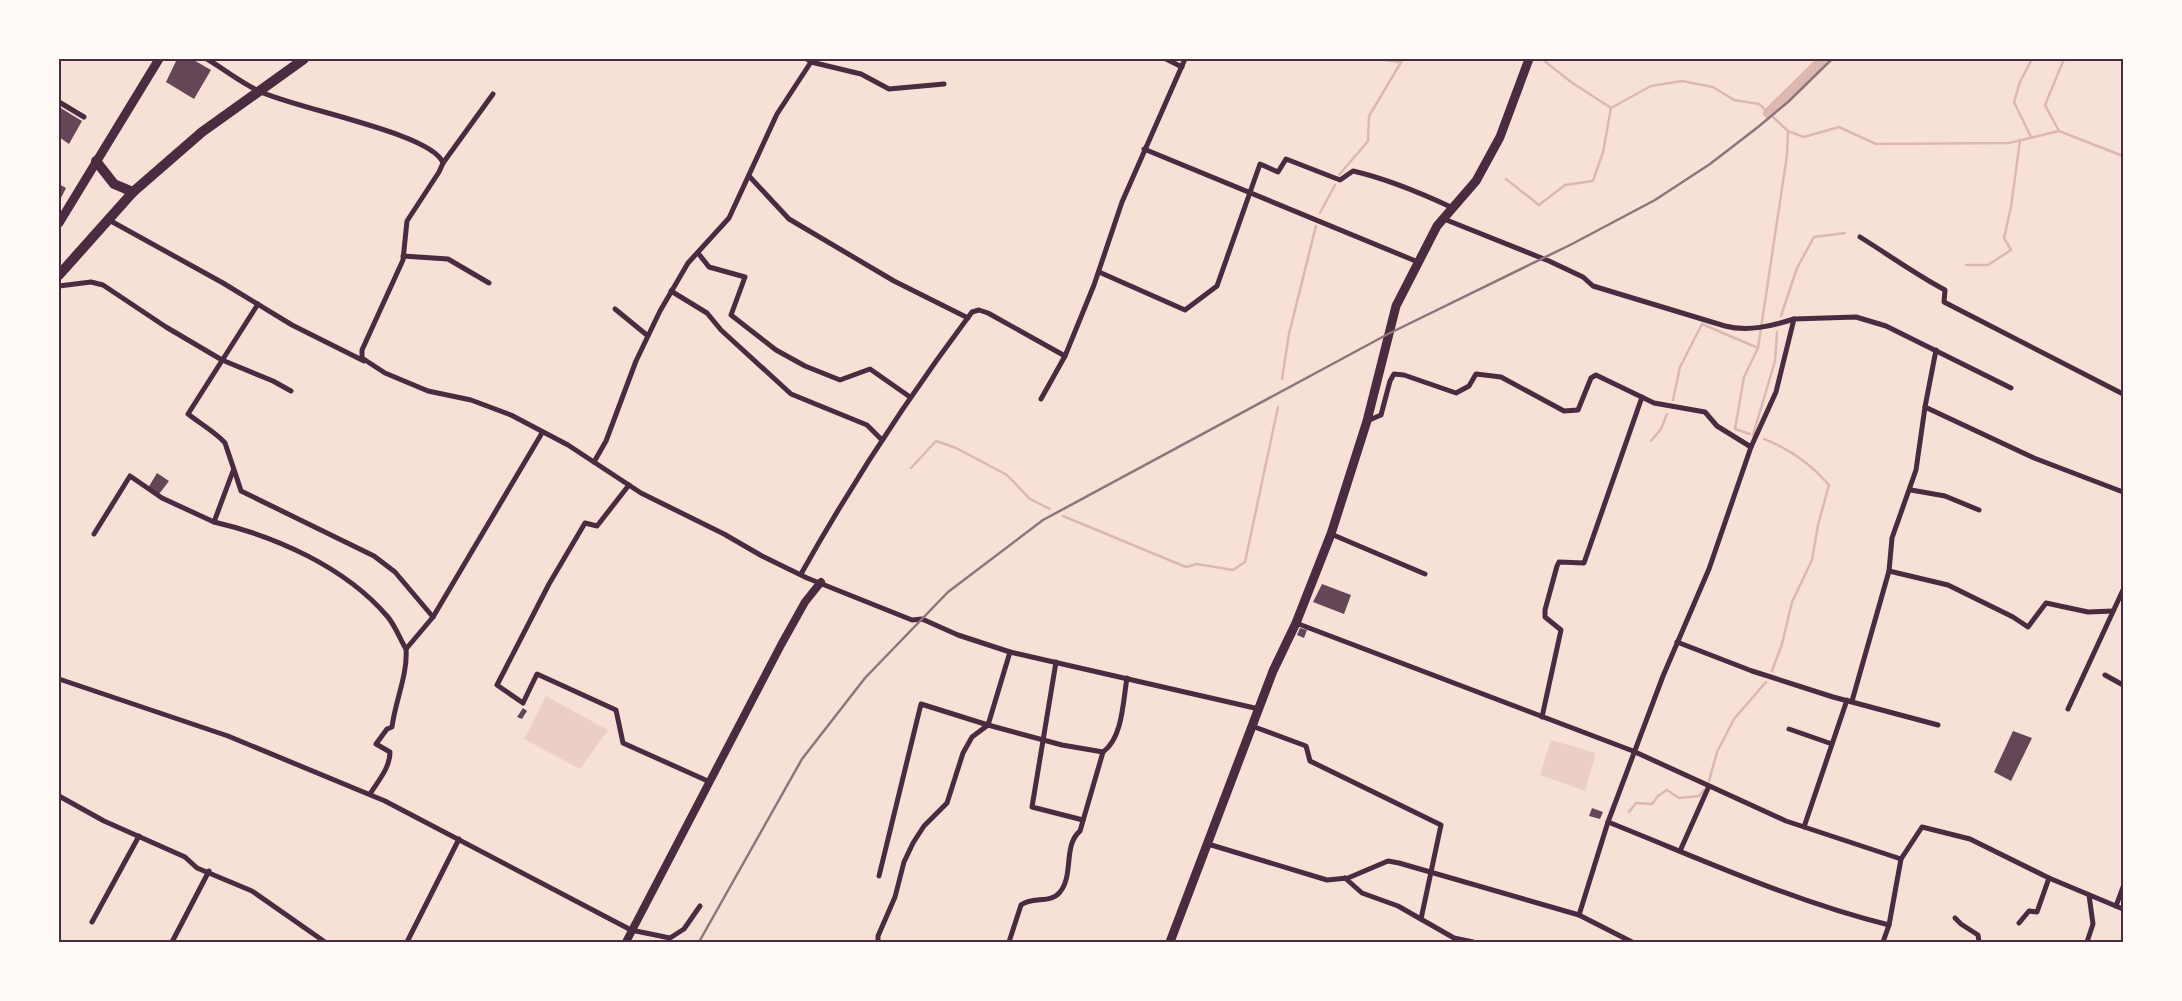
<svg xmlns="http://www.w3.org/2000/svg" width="2182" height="1001" font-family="'Libre Baskerville',serif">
  <rect width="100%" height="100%" fill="#f7e1d7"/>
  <g fill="#ebcfc5">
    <path d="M546 696 608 730 580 769 524 739Z"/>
    <path d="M1551 740 1596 753 1585 791 1540 775Z"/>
  </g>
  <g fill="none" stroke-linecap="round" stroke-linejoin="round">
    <g stroke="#dcb8b0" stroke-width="2.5">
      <path d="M1378 59 1400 62"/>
      <path d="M1542 59 1571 82 1611 108 1651 86 1682 81 1713 87 1734 100 1759 104 1788 131 1804 137 1839 127 1876 144 2009 143 2059 131 2123 156"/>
      <path d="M2059 131 2045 105 2064 59"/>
      <path d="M2031 137 2014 102 2020 82 2032 59"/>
      <path d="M1339 175 1368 141 1369 116 1403 59"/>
      <path d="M1506 179 1539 205 1565 185 1593 181 1603 152 1611 108"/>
      <path d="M1320 213 1335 185"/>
      <path d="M1966 265H1988L2011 250 2004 238 2011 207 2020 140"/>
      <path d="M1781 316 1797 268 1814 237 1845 233"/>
      <path d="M1282 379 1289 334 1316 226"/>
      <path d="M1673 400 1680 367 1702 324 1758 348"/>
      <path d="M1750 434 1735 429 1744 377 1758 348 1787 155 1788 131"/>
      <path d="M1753 435 1775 361 1777 332"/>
      <path d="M1764 439C1790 449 1811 464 1829 485L1818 525 1812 560 1792 602 1782 644 1772 671"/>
      <path d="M1651 441 1661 429 1667 414"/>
      <path d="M911 468 936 441 956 448 1007 475 1030 499 1050 509"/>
      <path d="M1063 516 1186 567 1197 564 1233 570 1245 562 1278 407"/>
      <path d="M1709 781 1717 752 1734 719 1766 682"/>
      <path d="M1629 812 1636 803 1652 804 1658 796 1667 790 1679 798 1699 796 1704 790"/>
    </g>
    <path stroke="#dcb8b0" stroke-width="10" d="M1768 113 1823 59"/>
  </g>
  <g fill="#644757">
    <path d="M177 59H192L211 70 194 99 166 82Z"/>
    <path d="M59 107 82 121 69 144 59 137Z"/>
    <path d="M59 184 66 188 59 202Z"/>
    <path d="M157 473 169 481 159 494 148 488Z"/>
    <path d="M1322 584 1351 595 1344 614 1313 602Z"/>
    <path d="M1300 628 1307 630 1304 638 1297 635Z"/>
    <path d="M523 708 527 711 522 719 517 717Z"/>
    <path d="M2013 731 2032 738 2011 781 1994 772Z"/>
    <path d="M1592 808 1603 812 1600 819 1589 816Z"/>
  </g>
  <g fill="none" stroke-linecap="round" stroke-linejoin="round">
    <g stroke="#4a2c40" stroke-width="5">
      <path d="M207 59C224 69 241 83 259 91 292 108 433 133 443 163L439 172 407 221 403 260 362 350V358L385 373 428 391 471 400 511 415 568 445 641 493 724 534 762 556 807 578 912 620 922 619 958 635 1010 652 1259 709"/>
      <path d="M1166 59 1182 67"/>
      <path d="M811 62 861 74 889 89 944 84"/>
      <path d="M59 102 84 117"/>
      <path d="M1144 149 1418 262"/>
      <path d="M443 163 493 94"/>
      <path d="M749 176 789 219 894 281 968 318"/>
      <path d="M1444 219 1549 261 1583 277 1593 286 1725 326C1748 332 1772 326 1794 319"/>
      <path d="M109 220 223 283 292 325 364 361"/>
      <path d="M1860 237C1889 255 1915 274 1945 290L1944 302 2123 394"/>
      <path d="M698 253 709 267 745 277 731 315 776 350 805 366 840 380 870 369 910 397"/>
      <path d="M403 256 448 259 489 283"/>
      <path d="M1099 272 1185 310 1217 286 1260 164 1278 172 1286 159 1340 180 1353 171C1388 179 1421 193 1453 208"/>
      <path d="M59 286 91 282 103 285 166 327 222 360 273 381 291 391"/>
      <path d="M671 291 707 313 721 330 791 394 867 425 882 440"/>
      <path d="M258 304 188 414C198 422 218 434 225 443 226 446 240 487 241 491L374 556 395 572 433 617"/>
      <path d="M615 309 648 336"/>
      <path d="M1936 350 1925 407 2034 458 2123 492"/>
      <path d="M1041 399 1065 356 1094 285 1122 202 1185 59"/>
      <path d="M1367 421 1381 415 1390 381 1394 374 1404 375 1456 393 1469 386 1476 374 1501 377 1564 411 1578 410 1591 378 1596 375 1654 403 1705 412 1717 426 1751 447"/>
      <path d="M594 462 606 441 636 361 660 311 688 263 729 218 777 114 811 62 807 59"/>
      <path d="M233 471 214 522C275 536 345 567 387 616 395 625 400 639 406 649"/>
      <path d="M629 485 597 526 585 523 549 584 497 685 523 703 537 674 616 710 623 743 710 782"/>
      <path d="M1911 490 1945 496 1979 510"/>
      <path d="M94 534 130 476 162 498 214 522"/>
      <path d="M1331 534 1425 574"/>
      <path d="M1889 571 1948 585 2013 617 2028 627 2046 603 2088 612 2113 611"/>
      <path d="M801 574C852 483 909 396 972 312L979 310 988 313 1065 356"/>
      <path d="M1296 623 1633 751 1786 821 1901 859 1922 827 1970 839 2049 878 2123 909"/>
      <path d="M1677 642 1752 671 1833 697 1938 725"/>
      <path d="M1056 662 1032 807 1083 820"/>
      <path d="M2105 675 2123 685"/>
      <path d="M59 679 228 736 385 801 631 930 670 938 684 929 700 906"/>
      <path d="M1852 701 1889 571 1892 538 1916 470 1925 407"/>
      <path d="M2068 709 2123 590"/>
      <path d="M1542 717 1561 630 1545 617V610L1557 566 1559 562 1584 563 1642 397"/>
      <path d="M1252 726 1306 746 1310 761 1441 825 1421 919"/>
      <path d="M1789 729 1832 744"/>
      <path d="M370 794C378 781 390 768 390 752L376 744 387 729 392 727C395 702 408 674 406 649L433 617 542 433"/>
      <path d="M59 796 104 821 185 857 197 868 252 891 325 942"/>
      <path d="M1804 827 1847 700"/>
      <path d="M1208 844 1327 880 1348 878 1388 861 1399 863 1579 915 1632 942"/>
      <path d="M1680 851 1709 786"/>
      <path d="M879 876 921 704 988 725 1010 652"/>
      <path d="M1345 878 1362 893 1398 906 1454 938 1473 942"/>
      <path d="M2116 906 2123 887"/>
      <path d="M1579 915 1608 822"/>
      <path d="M1955 918 1961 924 1978 935 1979 942"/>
      <path d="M92 922 139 836"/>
      <path d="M2019 923 2029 911 2037 912 2049 878"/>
      <path d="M1889 925C1792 901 1701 859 1608 822L1663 676 1709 569 1751 447 1776 392 1794 319 1856 317 1886 326 2011 388"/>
      <path d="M172 942 209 871"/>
      <path d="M407 942 459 839"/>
      <path d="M878 942V936L895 897 904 862 913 843 924 826 947 803 963 753 972 737 988 725 1062 745 1103 752C1123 738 1123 700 1127 678"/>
      <path d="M1009 942 1021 905C1032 896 1051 904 1060 892 1074 875 1063 845 1080 831L1103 752"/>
      <path d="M1883 942 1889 925 1901 859"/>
      <path d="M2087 942 2093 924 2089 895"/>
    </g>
    <path stroke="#4a2c40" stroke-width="8" d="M626 942 781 645 805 602 821 582"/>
    <g stroke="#4a2c40" stroke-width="9">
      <path d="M59 223 159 59"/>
      <path d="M1170 942 1273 671 1296 623 1331 534 1367 421 1396 306 1437 226 1476 181 1500 137 1529 59"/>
    </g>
    <g stroke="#4a2c40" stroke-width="10">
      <path d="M96 161 114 184 133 192"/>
      <path d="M59 275 133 192 202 132 304 59"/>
    </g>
    <path stroke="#8f747c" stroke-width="2.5" d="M699 942 802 759 865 678 948 592 1043 520 1388 334 1572 244 1655 200 1710 164 1758 127 1788 102 1832 59"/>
  </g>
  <rect width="2182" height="1001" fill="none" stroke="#fffaf5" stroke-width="120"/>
  <rect x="60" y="60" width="2062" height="881" fill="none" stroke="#4a2c40" stroke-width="2"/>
</svg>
